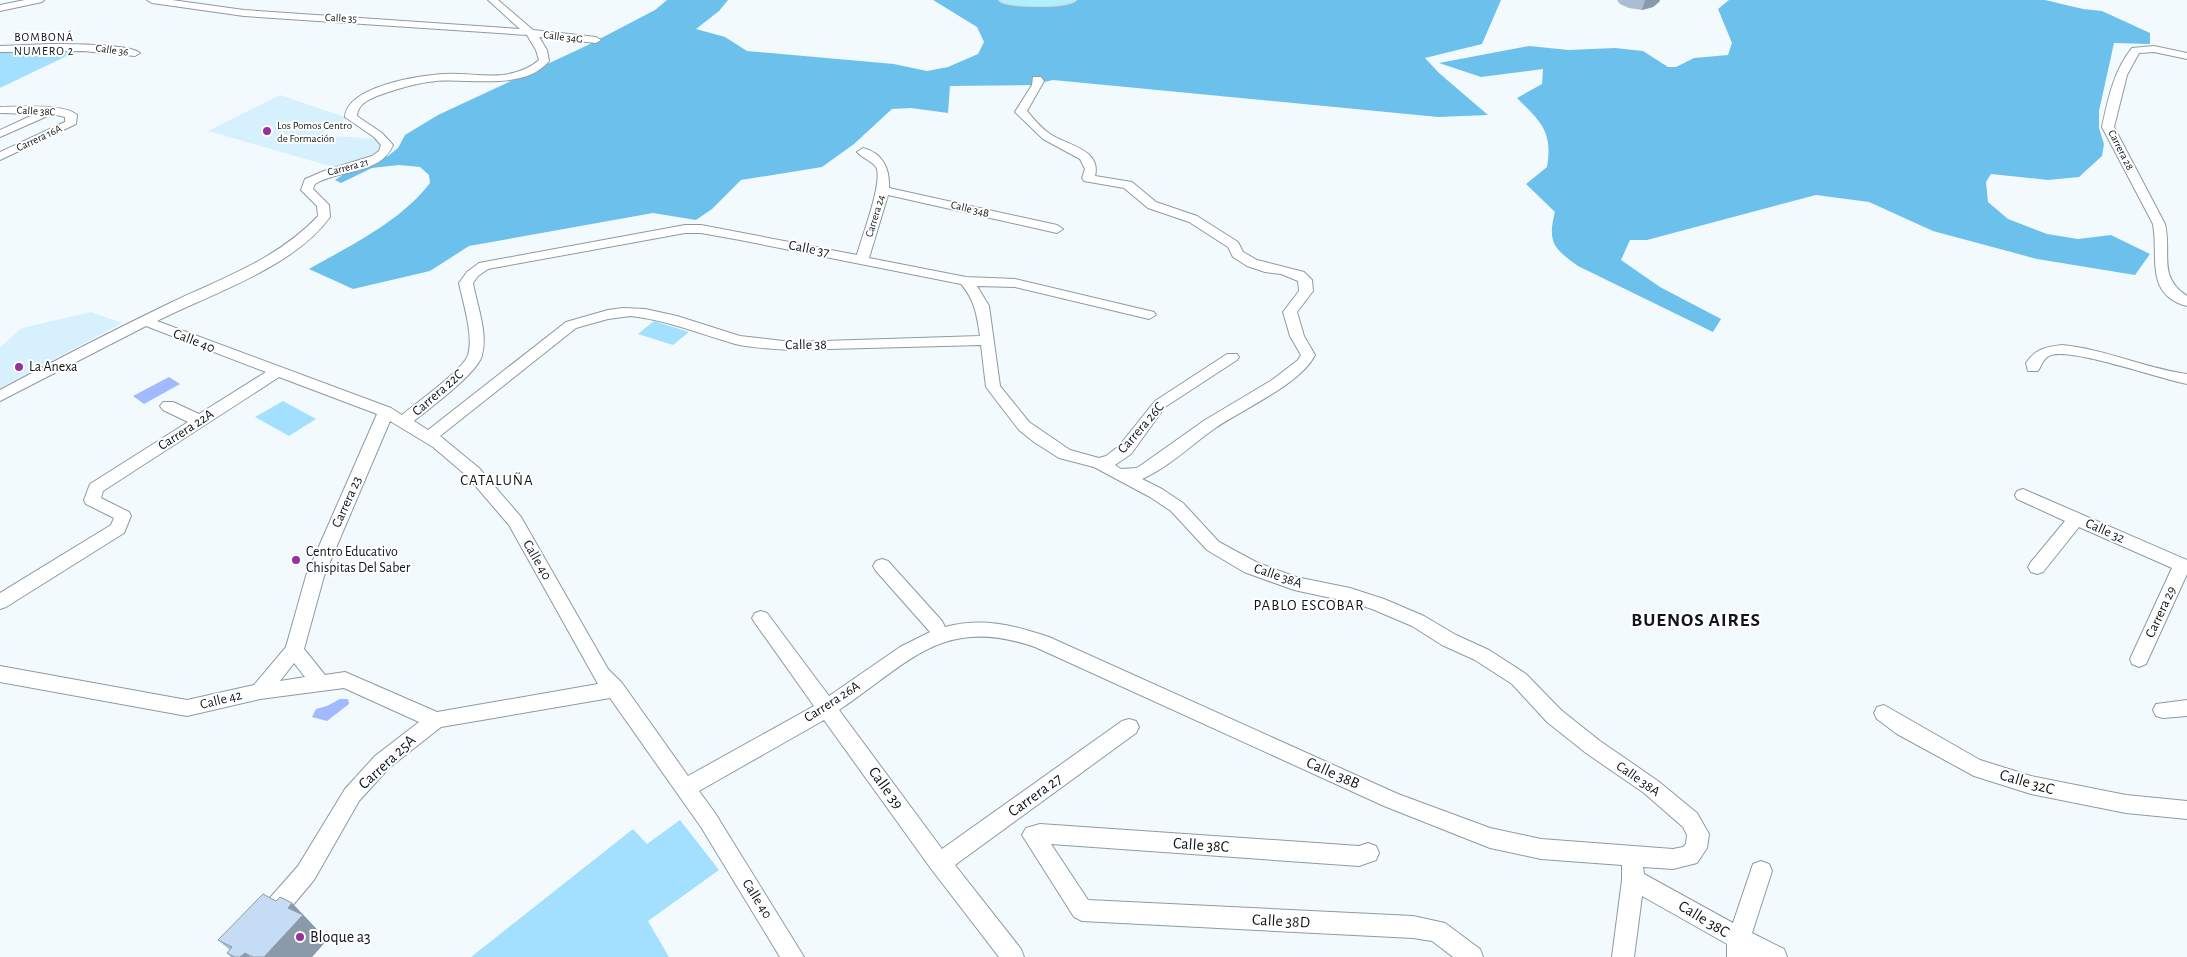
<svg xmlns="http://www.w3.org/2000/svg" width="2187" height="957" font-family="'Alegreya Sans',sans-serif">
  <rect width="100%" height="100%" fill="#f3fafd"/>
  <g fill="#d7f0fe">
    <path d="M280 95 348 118 323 132 334 136 378 139 382 150 368 159 333 167 208 131Z"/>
    <path d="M91 312 122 323 0 388V347L22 328Z"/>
  </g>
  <g fill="#a3dffe">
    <path d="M61 50 75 52 0 88V53Z"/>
    <path d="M654 321 689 332 673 345 638 334Z"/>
    <path d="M283 401 316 419 289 436 255 417Z"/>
    <path d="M680 820 719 870 648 921 669 957H471L633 829 647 844Z"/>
  </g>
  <g fill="#6cc1ec">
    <path d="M667 0H728L719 11 696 29 725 37 747 51 894 64 927 71 948 67 978 54 984 42 977 27 933 0H1501L1482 44 1425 58 1439 73 1488 115 1438 117 1053 80 1032 85 950 86 948 113 911 108 892 109 854 144 822 167 741 180 712 209 696 220 653 213 469 246 430 271 353 289 309 269C351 245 400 222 430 183L429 175 420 167 399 165 372 168 341 183 335 180 350 170 388 156 398 148 405 135 438 115 586 46 655 10Z"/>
    <path d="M1729 0H2045L2083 9 2102 11 2150 33V44L2114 43 2099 111V128L2104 144 2102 156 2079 177 2048 180 1991 174 1986 182 1988 202 2008 219 2047 234 2078 239 2111 235 2150 254 2135 275 2037 259 1933 231 1869 202 1816 195 1647 240H1630L1621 260 1660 287 1721 319 1713 332 1578 266C1554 249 1547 242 1555 212L1526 184 1547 167C1553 131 1541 122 1517 98L1542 84 1543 69 1481 77 1439 63 1529 46 1569 50 1615 48 1643 51 1668 67H1676L1694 58 1728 55 1732 43 1718 9Z"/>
  </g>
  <g fill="#a1b9fe">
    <path d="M169 377 180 384 144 404 133 396Z"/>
    <path d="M340 699H348L349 704 327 721 312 717 316 709 327 706Z"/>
  </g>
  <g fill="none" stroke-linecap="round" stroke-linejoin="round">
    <g stroke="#8b9ba4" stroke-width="2">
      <g id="minor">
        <path d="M25 0H44L42 2 0 11V5Z"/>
        <path d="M147 0H172L244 10 520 29 488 0H498L533 30 596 37 601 40 596 43 539 37 547 50 549 61C525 91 470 78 436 81 416 83 396 89 377 96 368 100 358 104 357 116L382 133 393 145C381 175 339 169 315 184L313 189 329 205 330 217C293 268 212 293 157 321L391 408 402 415C416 403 463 370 468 355 474 337 463 302 459 283L467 272 479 263 685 225H701L857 255C861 239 884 180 876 167 872 161 862 158 857 152L863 148C883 153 890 169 889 188L1057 225 1063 229 1057 233 888 195 869 258 966 277 1015 279 1154 312 1156 315 1149 319 1015 287 977 286 989 306 1000 386 1029 422 1070 450 1099 458 1106 456 1119 446 1155 401 1227 354H1237L1239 357 1237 360 1165 407 1131 454 1115 465 1121 469 1137 468 1205 420 1272 380 1298 360 1301 355 1290 336 1283 312 1299 291 1298 281 1281 274 1265 272 1247 266 1233 257 1228 247 1189 222 1148 208 1124 188 1084 181 1082 178 1085 169 1080 159 1043 139 1015 112 1032 85 1033 77H1041L1044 81 1027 111C1034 119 1041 128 1050 134 1066 145 1102 149 1095 176L1132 182 1156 202 1197 216 1238 242 1243 252 1257 260 1304 272 1312 280 1313 291 1297 312 1304 336 1315 355C1301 384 1241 410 1214 429 1191 445 1168 468 1142 479L1162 489 1183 503 1219 542 1256 562 1296 577 1350 588 1384 599 1424 616 1456 635 1489 650 1526 674 1561 710 1600 741 1658 781 1697 813 1709 834 1707 848 1697 863 1673 869 1643 867 1644 874 1733 923 1753 864 1761 861 1769 864 1772 871 1752 933 1784 949 1787 957H1727V944L1642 896 1634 957H1612L1622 880V865L1541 859 1490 848 1384 806 1035 647C943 615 910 662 839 710L942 849 1122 721 1129 719 1136 721 1139 727 1136 733 955 865 1021 949 1024 957H999L932 870 824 720 699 791 715 813 804 957H780L701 827 610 698 441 727 389 768 359 801 314 880 277 924 269 927 261 924 258 916 261 908 298 866 345 789 375 756 419 722 344 688 260 699 187 716 0 682V666L187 700 254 685 286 647 306 576 377 414 279 377 103 491 101 498 129 512 131 516 124 533 6 607 0 609V593L111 525 114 518 86 504 84 500 90 484 188 422 163 410 160 406 163 402H173L199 414 266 372 146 326 0 401V390C54 361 108 333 164 306 217 280 276 261 318 216L317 206 301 190 305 179 324 171 372 156 379 151 381 145 374 137 345 117C347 86 421 75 445 74 465 73 484 77 503 75 516 73 529 69 539 60L536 50 527 35 244 16 152 3ZM685 233H701L740 240 961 284C975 300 977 316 980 336L792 342 740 336 677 316 645 309 623 308 608 310 566 322 428 430 414 421C429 409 479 372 482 355 488 332 477 306 473 283L478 276 488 269ZM631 316C667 320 700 334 735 344 753 348 773 349 792 350L981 345 986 387 1019 430 1034 442 1059 458 1094 467 1150 497 1171 511 1207 550 1244 572 1294 590 1350 602 1372 609 1412 626 1442 645 1475 660 1512 684 1547 722 1586 753 1644 793 1683 827 1687 835 1686 844 1683 847 1673 849 1541 839 1490 828 1398 794 1049 637C1013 625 982 617 945 627L942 621 888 561 882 559 876 561 873 566 876 571 930 632 900 647 829 696 767 613 761 611 755 613 752 618 755 623 814 706 688 776 622 683 608 669 521 517 479 468 440 436 576 328 608 319ZM390 421 433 447 467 476 509 525 598 684 437 712 345 672 325 675 304 649 324 576ZM294 663 305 677 280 681Z"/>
        <path d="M51 44C67 44 130 44 140 53L135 56 83 51 0 52V46Z"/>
        <path d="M2154 46 2187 53V59L2154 52 2139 53 2127 75 2114 127 2165 224C2172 254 2157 276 2187 296V306C2144 295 2159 255 2153 224L2102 127C2108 99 2114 70 2132 48Z"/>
        <path d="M0 107C18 107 64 103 77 115L76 124 0 160V152L65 122V117L52 114 0 137V130L35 114 0 113Z"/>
        <path d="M2062 345C2105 349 2144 368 2187 374V384C2160 379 2067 346 2049 356 2042 360 2042 365 2038 371H2028L2026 363C2035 349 2046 347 2062 345Z"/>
        <path d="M2023 489 2187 560V574L2146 664 2139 667 2132 664 2130 659 2172 568 2079 527 2043 572 2037 574 2031 572 2028 567 2031 562 2065 521 2017 499 2015 495 2017 491Z"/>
        <path d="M2187 700V716L2163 718 2156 716 2153 710 2156 704Z"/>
        <path d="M1884 705 1980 760 2031 776 2126 795 2187 801V819L2126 813 2031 794 1974 776 1897 734 1877 719 1874 713 1877 707Z"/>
        <path d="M1040 824 1359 846 1368 843 1376 846 1379 853 1376 860 1359 866 1051 844 1088 900 1413 916 1445 923 1480 949 1483 957H1453L1432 941 1413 938 1082 921 1074 917 1022 835 1026 828Z"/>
      </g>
    </g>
    <g stroke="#d4d5d5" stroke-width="2">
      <path id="major" d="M999 0H1076C1069 8 1006 8 999 0Z"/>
    </g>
    <use href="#minor" fill="#fff" fill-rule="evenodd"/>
    <use href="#major" fill="#b0effc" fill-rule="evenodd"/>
  </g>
  <g fill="#aabdd2">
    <path d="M1617 0H1660L1659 2 1653 7 1642 10 1629 8 1620 4Z"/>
    <path d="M276 901 292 903 327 940 312 957H231L227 953 230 950 218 940Z"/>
  </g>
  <g fill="#8b9aab">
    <path d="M1645 0H1660L1659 2 1653 7 1642 10Z"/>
    <path d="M292 903 327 940 312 957H264L288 908Z"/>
    <path d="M245 953 250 957H240Z"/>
  </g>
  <path fill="#c6dcf4" stroke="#8b9aab" d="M263 894 276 901 280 897 292 903 288 908 303 915 264 957H253L245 953 240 957H235L227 953 232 947 218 940Z"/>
  <g fill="#94329a" stroke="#fff" stroke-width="2">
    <circle cx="267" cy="131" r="5"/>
    <circle cx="19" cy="367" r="5"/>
    <circle cx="296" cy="560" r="5"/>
    <circle cx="300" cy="937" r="5"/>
  </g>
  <g text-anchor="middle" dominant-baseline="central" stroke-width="4" stroke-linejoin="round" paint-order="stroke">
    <g font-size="11" fill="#0f1518" stroke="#fff">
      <text transform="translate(341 18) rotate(3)">Calle 35</text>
      <text transform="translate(563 37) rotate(7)">Calle 34G</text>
      <text transform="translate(112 50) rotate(8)">Calle 36</text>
      <text transform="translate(36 111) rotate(3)">Calle 38C</text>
      <text transform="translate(39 138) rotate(-25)">Carrera 16A</text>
      <text transform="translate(2121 150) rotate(63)">Carrera 28</text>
      <text transform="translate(348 167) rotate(-15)">Carrera 21</text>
      <text transform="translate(970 209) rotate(14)">Calle 34B</text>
      <text transform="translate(875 216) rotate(-73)">Carrera 24</text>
    </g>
    <g font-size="11" fill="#0f1518" stroke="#fff" text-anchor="start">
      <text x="277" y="125">Los Pomos Centro<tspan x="277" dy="13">de Formación</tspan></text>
    </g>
    <g font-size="12" letter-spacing="1" fill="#0f1518" stroke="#fff">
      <text x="44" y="37">BOMBONÁ<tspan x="44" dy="14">NUMERO 2</tspan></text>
    </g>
    <g font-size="14" fill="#0f1518" stroke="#fff">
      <text transform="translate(809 249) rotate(11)">Calle 37</text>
      <text transform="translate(194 341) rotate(21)">Calle 40</text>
      <text transform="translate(806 345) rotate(-1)">Calle 38</text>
      <text transform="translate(438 393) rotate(-41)">Carrera 22C</text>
      <text transform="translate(1141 428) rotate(-49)">Carrera 26C</text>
      <text transform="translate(186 430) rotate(-33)">Carrera 22A</text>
      <text transform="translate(347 502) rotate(-66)">Carrera 23</text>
      <text transform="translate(2105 531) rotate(24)">Calle 32</text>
      <text transform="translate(537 560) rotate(60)">Calle 40</text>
      <text transform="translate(1278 576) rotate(19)">Calle 38A</text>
      <text transform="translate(2161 612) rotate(-65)">Carrera 29</text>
      <text transform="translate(221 700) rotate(-14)">Calle 42</text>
      <text transform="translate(832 702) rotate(-33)">Carrera 26A</text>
      <text transform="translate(1638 779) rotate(35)">Calle 38A</text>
      <text transform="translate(757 899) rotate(58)">Calle 40</text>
    </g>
    <g font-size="14" fill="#0f1518" stroke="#fff" text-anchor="start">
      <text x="29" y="367">La Anexa</text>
      <text x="306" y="552">Centro Educativo<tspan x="306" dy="16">Chispitas Del Saber</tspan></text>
    </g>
    <g font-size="15" letter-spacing="1" fill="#0f1518" stroke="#fff">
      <text x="497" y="480">CATALUÑA</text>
      <text x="1309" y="605">PABLO ESCOBAR</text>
    </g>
    <g font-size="16" fill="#0f1518" stroke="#fff">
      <text transform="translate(387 762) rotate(-43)">Carrera 25A</text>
      <text transform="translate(1333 773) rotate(24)">Calle 38B</text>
      <text transform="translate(2027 782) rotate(16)">Calle 32C</text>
      <text transform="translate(886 788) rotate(54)">Calle 39</text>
      <text transform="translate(1035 795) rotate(-36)">Carrera 27</text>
      <text transform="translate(1201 845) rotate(4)">Calle 38C</text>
      <text transform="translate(1704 919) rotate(31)">Calle 38C</text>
      <text transform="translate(1281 921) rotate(3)">Calle 38D</text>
    </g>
    <g font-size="16" fill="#0f1518" stroke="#fff" text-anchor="start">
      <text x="310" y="937">Bloque a3</text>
    </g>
    <g font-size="19" font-weight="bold" letter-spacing="1" fill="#0f1518" stroke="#fff">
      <text x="1696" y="620">BUENOS AIRES</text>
    </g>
  </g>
</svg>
